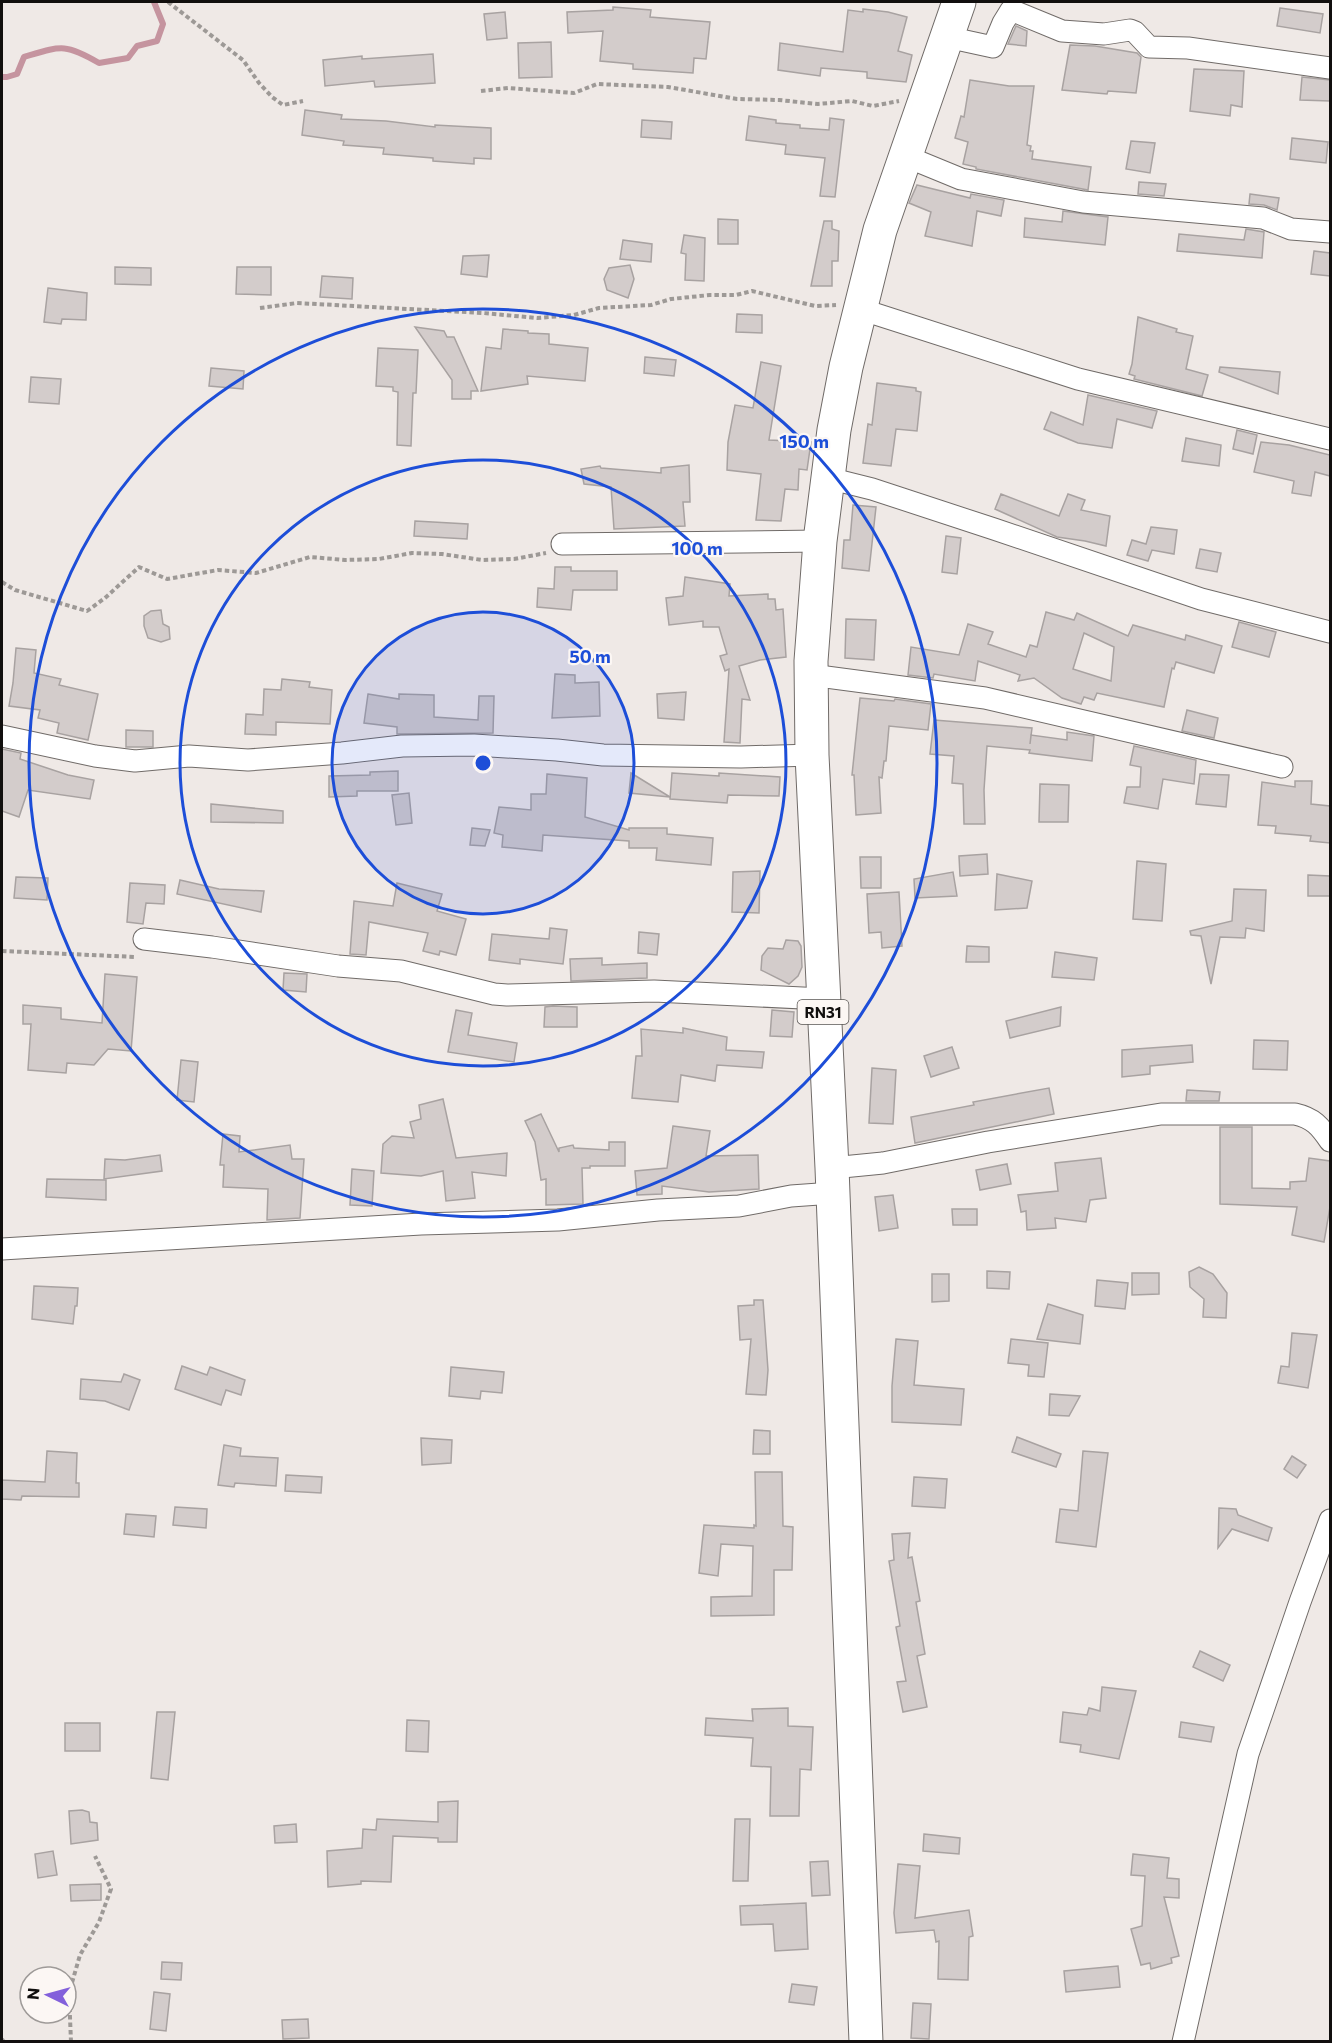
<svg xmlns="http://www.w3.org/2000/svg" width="1332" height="2043" font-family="Commissioner,sans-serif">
  <rect width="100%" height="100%" fill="#efe9e6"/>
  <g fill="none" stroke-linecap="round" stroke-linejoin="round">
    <path stroke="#c5949f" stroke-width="6" d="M2 77H7L17 74 24 57C61 46 65 43 99 63L128 58 137 46 157 41 163 24 154 2"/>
  </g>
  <g fill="#d3cccb" stroke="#a8a2a1" stroke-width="1.5" fill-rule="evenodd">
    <path d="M613 7 651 10 650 17 710 22 706 59 694 58 693 73 633 69V64L600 61 603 31 568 33 567 12 613 10Z"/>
    <path d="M1280 8 1323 14 1320 33 1277 26Z"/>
    <path d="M863 9 888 12 907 17 898 51 912 55 906 82 867 78V72L821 68 820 76 778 70 780 43 843 52 848 10 863 12Z"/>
    <path d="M505 12 507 38 487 40 484 14Z"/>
    <path d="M1016 26 1027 31 1026 46 1008 44Z"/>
    <path d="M551 42 552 77 519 78 518 43Z"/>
    <path d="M1070 45 1095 46 1137 53 1141 57 1136 93 1108 91 1107 94 1062 90Z"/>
    <path d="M433 54 435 83 375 87 374 81 325 86 323 60 362 56V59Z"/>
    <path d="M1194 69 1244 71 1242 107 1231 105 1230 116 1190 111Z"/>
    <path d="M1302 77 1330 80V101L1300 100Z"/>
    <path d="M970 80 1009 86H1034L1027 145 1031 146 1030 151H1033L1032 159 1091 167 1088 190 976 169V167L963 164 968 142 955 138 961 116 964 117Z"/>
    <path d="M305 110 342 115 341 119 386 121 435 127V125L491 128V159L474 158V164L433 161V158L383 154 384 148 343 145 344 141 302 135Z"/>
    <path d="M749 116 776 120V123L800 125V128L829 130 830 118 844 120 835 197 820 196 825 158 785 154 786 145 746 140Z"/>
    <path d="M642 120 672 122 671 139 641 137Z"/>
    <path d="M1292 138 1328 142 1326 163 1290 159Z"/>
    <path d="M1131 141 1155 143 1150 173 1126 169Z"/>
    <path d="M1139 182 1166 184 1164 196 1138 194Z"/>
    <path d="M917 185 970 198 971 194 1004 200 1001 216 977 211 972 246 925 236 931 212 909 203Z"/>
    <path d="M1250 194 1279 198 1277 210 1264 205 1249 204Z"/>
    <path d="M1063 211 1108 217 1105 245 1024 237 1025 218 1062 222Z"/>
    <path d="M718 219 738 220V244H718Z"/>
    <path d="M824 221H832V229L839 231 838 261H832V286H811Z"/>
    <path d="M1246 229 1264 232 1262 258 1177 251 1179 234 1244 240Z"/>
    <path d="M684 235 705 238 704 281 685 280 686 254 681 253Z"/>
    <path d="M623 240 652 244 651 262 620 259Z"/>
    <path d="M1314 251 1330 253V276L1311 274Z"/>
    <path d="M489 255 487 277 461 274 463 256Z"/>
    <path d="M630 265 634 279 628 298 607 290 604 279 609 268Z"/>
    <path d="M115 267 151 268V285L115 284Z"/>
    <path d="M237 267H271V295L236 294Z"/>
    <path d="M322 276 353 278 352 299 320 297Z"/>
    <path d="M48 288 87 293 86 320 62 319 61 324 44 322Z"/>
    <path d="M737 314 762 315V333L736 332Z"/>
    <path d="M1138 317 1177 329 1176 332 1193 336 1186 369 1208 375 1202 396 1134 379 1135 376 1129 374 1132 364Z"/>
    <path d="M415 327 444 331 447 337H454L478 391H471V399H452V380Z"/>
    <path d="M503 329 528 331V333L549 334V344L588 348 585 381 527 376 528 384 481 391 486 347 501 349Z"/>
    <path d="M378 348 418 350 416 393H413L411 446 397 445 398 392 393 391V387L376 386Z"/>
    <path d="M645 357 676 360 674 376 644 373Z"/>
    <path d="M761 362 781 366 769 440 811 442 807 470 799 469 798 490 785 489 781 521 756 520 761 474 727 470 728 442 735 405 753 408Z"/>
    <path d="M1220 367 1280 372 1278 394 1219 372Z"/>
    <path d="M211 368 244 371 243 389 209 386Z"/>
    <path d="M31 377 61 379 59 404 29 402Z"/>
    <path d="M877 383 916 388V391L921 392 917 431 896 429 891 466 863 463 868 424 872 425Z"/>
    <path d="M1088 395 1157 411 1152 428 1117 419 1112 448 1078 443 1044 429 1051 412 1083 425Z"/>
    <path d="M1237 430 1257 435 1253 454 1233 449Z"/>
    <path d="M1186 438 1221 445 1219 466 1182 461Z"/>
    <path d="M1261 442 1289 445 1330 455V476L1315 472 1311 496 1292 493 1294 481 1254 472Z"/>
    <path d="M689 465 690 502H683L685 526 614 529 611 487 584 484 581 469 600 466 601 468 661 473V468Z"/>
    <path d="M1001 494 1059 516 1068 494 1085 500 1081 510 1110 516 1106 546 1085 541 1057 537 995 509Z"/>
    <path d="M853 505 876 507 869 571 842 568 844 540H850Z"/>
    <path d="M415 521 468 524 467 539 414 536Z"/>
    <path d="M1151 527 1177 530 1174 554 1152 550 1148 561 1127 555 1132 540 1146 544Z"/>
    <path d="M946 536 961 538 957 574 942 572Z"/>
    <path d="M1200 549 1221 553 1217 572 1196 568Z"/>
    <path d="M555 567H571V571H617V590H573L571 610 537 607 538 588 554 589Z"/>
    <path d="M685 577 730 584 729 596 768 594V599H775L776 610 783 609 786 657 760 660 739 666 750 700 742 699 740 743 724 742 729 669 725 671 720 656 727 654 719 627H703V621L669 625 666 598 683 596Z"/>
    <path d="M161 610 163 624 169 627 170 639 161 642 148 638 144 626V616L151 611Z"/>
    <path d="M1046 612 1074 620 1077 613 1128 636 1133 625 1185 640 1186 635 1222 646 1214 673 1176 662 1174 669 1172 668 1164 707 1097 693 1094 700 1084 697 1081 704 1062 698 1034 678 1018 681 1020 675 978 661 975 681 934 674 933 678 908 675 911 647 959 655 968 624 993 632 988 644 1026 657 1030 645 1037 647ZM1084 633 1114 647 1111 681 1073 669Z"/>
    <path d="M846 619 876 620 874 660 845 658Z"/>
    <path d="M1239 622 1276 632 1269 657 1232 647Z"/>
    <path d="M16 648 36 650 34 673 61 679 59 685 98 694 88 740 57 733 59 723 38 718 40 710 9 706 13 683Z"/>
    <path d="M555 674 575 675V683L599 682 600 716 552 718Z"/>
    <path d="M282 679 310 682 309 687 332 690 330 724 276 722V735L245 734 246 714 263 715 264 689 281 690Z"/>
    <path d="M686 692 684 720 658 718 657 694Z"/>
    <path d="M368 694 399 699V694L434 695V717L478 720 479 696H494L493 733 397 734V727L364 723Z"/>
    <path d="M860 698 894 701 895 699 931 704 928 730 889 726 886 761H884L882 778 879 777 881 813 856 815 854 775H852Z"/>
    <path d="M1187 710 1218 718 1214 738 1182 731Z"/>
    <path d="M934 720 1032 728 1030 744 1031 735 1067 740V732L1094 736 1092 761 1029 753 1030 750 987 746 984 790 985 824H964L963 784 952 783 954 756 930 754Z"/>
    <path d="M126 730 153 731V747H126Z"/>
    <path d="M1134 746 1196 760 1194 784 1163 779 1158 809 1124 803 1127 787H1140L1141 767 1130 765Z"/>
    <path d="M2 749 21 753 20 759 68 775 94 780 90 799 28 790 19 817 2 811Z"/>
    <path d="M398 771V791H357V796L329 797V776L370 775V772Z"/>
    <path d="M631 773 670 797 629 793Z"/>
    <path d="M672 773 719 776V773L780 777 779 796 728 795 727 803 670 799Z"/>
    <path d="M547 774 587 778 585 817 629 830V828H667V834L713 838 711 865 656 860 657 848H629V841L543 835 542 851 502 847 503 835 494 833 499 807 531 810V794H546Z"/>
    <path d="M1200 774 1229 775 1226 807 1196 804Z"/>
    <path d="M1295 781H1312L1311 804 1330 806V843L1310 841 1311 836 1275 833 1276 826 1258 825 1262 782 1295 787Z"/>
    <path d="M1040 784 1069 785 1068 822H1039Z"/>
    <path d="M409 793 412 823 396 825 392 795Z"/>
    <path d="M211 804 283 811V823L211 822Z"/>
    <path d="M472 828 490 830 485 846 470 845Z"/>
    <path d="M987 854 988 874 960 876 959 856Z"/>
    <path d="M860 857H881V888H861Z"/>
    <path d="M1137 861 1166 864 1162 921 1133 919Z"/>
    <path d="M760 871 759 913 732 912 733 872Z"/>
    <path d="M953 872 957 896 915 898 914 879Z"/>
    <path d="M997 874 1032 881 1027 908 995 910Z"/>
    <path d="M1308 875 1330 876V896H1308Z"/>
    <path d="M16 877 48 878 47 900 14 898Z"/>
    <path d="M180 880 219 889 264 891 261 912 177 894Z"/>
    <path d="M130 883 165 885 164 904 146 903 143 924 127 922Z"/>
    <path d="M397 883 442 894 437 911 466 919 456 955 440 951 439 955 423 951 428 933 369 922 366 955 350 954 354 901 393 906Z"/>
    <path d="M1234 889 1266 890 1264 931 1246 928 1245 938 1220 937 1211 984 1201 936 1191 935 1190 931 1232 921Z"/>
    <path d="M899 892 902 946 882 948 881 932 869 933 867 894Z"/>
    <path d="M550 928 567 930 563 964 520 959V964L489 960 492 934 549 939Z"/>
    <path d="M639 932 659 934 657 955 638 953Z"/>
    <path d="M786 940 798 941 801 946 802 967 798 976 789 984 761 970 762 956 768 948 783 949Z"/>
    <path d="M967 946 989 947V962H966Z"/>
    <path d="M1055 952 1097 958 1094 980 1052 977Z"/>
    <path d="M602 958V965L647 963V978L571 981 570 959Z"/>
    <path d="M284 973 307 974 306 992 283 990Z"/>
    <path d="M105 974 137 977 131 1051 108 1049 94 1065 67 1063 66 1073 28 1070 31 1024H23V1005L61 1008V1019L102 1023Z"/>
    <path d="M553 1006 577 1007V1027H544L545 1007Z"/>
    <path d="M1061 1007 1060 1026 1010 1038 1006 1021Z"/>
    <path d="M456 1010 472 1013 468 1035 517 1043 514 1062 448 1052Z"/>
    <path d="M772 1010 794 1012 792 1037 770 1036Z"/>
    <path d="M683 1028 727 1037 726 1050 764 1052 762 1068 717 1065 715 1081 681 1075 678 1102 632 1098 636 1056H642L641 1029 683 1033Z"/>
    <path d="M1254 1040 1288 1041 1287 1070 1253 1069Z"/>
    <path d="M1192 1045 1193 1062 1150 1066V1074L1122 1077V1050Z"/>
    <path d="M952 1047 959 1068 931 1077 924 1056Z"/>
    <path d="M181 1060 198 1062 194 1102 177 1100Z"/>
    <path d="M872 1068 896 1070 893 1124 869 1123Z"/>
    <path d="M1049 1088 1054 1114 915 1143 911 1117 974 1105 973 1102Z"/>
    <path d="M1187 1090 1220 1092 1219 1101H1186Z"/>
    <path d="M443 1099 456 1158 507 1153 506 1176 472 1172 475 1198 446 1201 443 1171 421 1176 381 1173 383 1144 392 1136 414 1138 410 1122 421 1119 419 1105Z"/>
    <path d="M541 1114 559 1152V1148L573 1145 574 1148 609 1150V1142H625V1166H590V1168H582L583 1204 546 1205V1179L541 1180 535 1142 525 1121Z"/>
    <path d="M673 1126 710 1131 706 1156 758 1155 759 1189 709 1192 662 1186V1194L637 1195 635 1171 667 1168Z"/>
    <path d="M1220 1127H1252V1188L1290 1189V1182L1306 1181 1309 1158 1330 1161V1207L1324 1242 1292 1235 1297 1207 1220 1204Z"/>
    <path d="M223 1134 240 1136 239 1152 290 1145 292 1159H304L300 1218 267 1220 268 1189 223 1187 224 1165H220Z"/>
    <path d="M160 1155 162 1171 104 1179 105 1159 125 1160Z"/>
    <path d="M1101 1158 1106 1198 1090 1200 1086 1222 1055 1218 1056 1228 1027 1230 1026 1211 1021 1212 1018 1195 1058 1191 1055 1163Z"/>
    <path d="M1007 1164 1011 1184 980 1190 976 1170Z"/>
    <path d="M352 1169 374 1171 372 1206 350 1205Z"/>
    <path d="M47 1179 106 1180V1200L46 1197Z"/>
    <path d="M893 1195 898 1228 879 1231 875 1197Z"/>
    <path d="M952 1209H977V1225H953Z"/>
    <path d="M1199 1267 1213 1274 1227 1293 1226 1318 1203 1317 1204 1299 1190 1287 1189 1272Z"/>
    <path d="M987 1271 1010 1272 1009 1289 987 1288Z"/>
    <path d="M1132 1273H1159V1294L1132 1295Z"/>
    <path d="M932 1274H949V1301L932 1302Z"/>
    <path d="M1097 1280 1128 1283 1125 1309 1095 1306Z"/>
    <path d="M34 1286 78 1288 77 1306H75L73 1324 32 1319Z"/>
    <path d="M754 1300H763L768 1370 766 1395 746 1394 751 1339 740 1340 738 1306 754 1305Z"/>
    <path d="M1048 1304 1083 1315 1080 1344 1037 1339Z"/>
    <path d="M1292 1333 1317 1335 1308 1388 1278 1383 1281 1366 1289 1367Z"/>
    <path d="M896 1339 918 1341 914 1385 964 1389 961 1425 892 1422V1386Z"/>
    <path d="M1011 1339 1048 1343 1044 1377 1028 1376 1029 1365 1008 1363Z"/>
    <path d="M182 1366 207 1375 210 1367 245 1380 241 1395 226 1390 221 1405 175 1389Z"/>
    <path d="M451 1367 504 1372 502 1393 481 1391 480 1399 449 1396Z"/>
    <path d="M124 1374 140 1380 129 1410 105 1401 80 1399 81 1379 121 1382Z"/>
    <path d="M1050 1394 1080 1396 1069 1416 1049 1415Z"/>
    <path d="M754 1430 770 1431V1454H753Z"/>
    <path d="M1017 1437 1061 1454 1056 1467 1012 1452Z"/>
    <path d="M421 1438 452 1440 451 1463 422 1465Z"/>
    <path d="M224 1445 241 1448 240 1456 278 1458 276 1486 235 1483 234 1487 218 1485Z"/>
    <path d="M47 1451 77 1453 76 1483H79V1497L22 1496 21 1500 2 1499V1480L45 1482Z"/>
    <path d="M1083 1451 1108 1453 1096 1547 1056 1542 1060 1509 1078 1511Z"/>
    <path d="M1292 1456 1306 1465 1297 1478 1284 1469Z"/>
    <path d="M755 1472H782L783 1526 793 1527 792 1570H774V1615L711 1616V1597L752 1596 753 1546 721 1544 718 1576 699 1573 704 1525 754 1528V1525L756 1526Z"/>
    <path d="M286 1475 322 1477 321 1493 285 1491Z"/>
    <path d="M914 1477 947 1479 945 1508 912 1506Z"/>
    <path d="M175 1507 207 1509 206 1528 173 1525Z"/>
    <path d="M1219 1508 1236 1509 1238 1515 1272 1528 1268 1541 1232 1529 1218 1548Z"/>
    <path d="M126 1514 156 1516 154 1537 124 1534Z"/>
    <path d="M910 1533 908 1558 912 1557 920 1601 916 1602 925 1654 917 1656 927 1707 903 1712 897 1682 906 1681 896 1627 900 1626 889 1561 894 1560 892 1534Z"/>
    <path d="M1200 1651 1230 1665 1223 1681 1193 1667Z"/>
    <path d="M1102 1687 1136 1691 1119 1759 1080 1752 1081 1745 1060 1742 1063 1712 1087 1715 1089 1708 1100 1711Z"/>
    <path d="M788 1708V1726L813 1727 811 1770 800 1769 799 1816H770L771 1767 751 1766 753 1738 705 1735 706 1718 753 1721 752 1709Z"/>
    <path d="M157 1712H175L168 1780 151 1778Z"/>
    <path d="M407 1720 429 1721 428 1752 406 1751Z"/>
    <path d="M1181 1722 1214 1727 1211 1742 1179 1737Z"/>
    <rect x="65" y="1723" width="35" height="28"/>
    <path d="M458 1801 457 1842H438V1838L393 1836 391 1882 361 1881V1884L328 1887 327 1851 362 1848 363 1829 376 1830 377 1819 438 1822V1802Z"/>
    <path d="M82 1810 89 1812 90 1822 97 1823 98 1840 71 1844 69 1811Z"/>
    <path d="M735 1819H750L748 1881H733Z"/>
    <path d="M296 1824 297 1842 275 1843 274 1826Z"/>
    <path d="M924 1834 960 1838 959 1854 923 1851Z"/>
    <path d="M53 1851 57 1875 38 1878 35 1854Z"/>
    <path d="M1133 1854 1169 1858 1167 1878 1179 1879V1898L1164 1897 1179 1956 1171 1958 1172 1963 1151 1969 1150 1963 1141 1965 1131 1929 1142 1926 1145 1876 1131 1875Z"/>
    <path d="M828 1861 830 1895 812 1896 810 1862Z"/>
    <path d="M898 1864 920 1866 915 1918 969 1910 973 1936 969 1937 968 1980 938 1979 939 1941 936 1942 934 1930 896 1933 894 1913Z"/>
    <path d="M101 1884V1900L71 1901 70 1885Z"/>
    <path d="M806 1903 808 1949 775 1951 773 1924 741 1925 740 1906Z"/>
    <path d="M162 1962 182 1963 181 1980 161 1979Z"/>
    <path d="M1118 1966 1120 1987 1066 1992 1064 1971Z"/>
    <path d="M792 1984 817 1987 814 2005 789 2002Z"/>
    <path d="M154 1992 170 1994 166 2031 150 2029Z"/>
    <path d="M913 2003 931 2004 929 2039 911 2038Z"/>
    <path d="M308 2019 309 2038 283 2039 282 2020Z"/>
  </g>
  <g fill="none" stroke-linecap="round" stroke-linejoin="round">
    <g stroke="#706b68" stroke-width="23">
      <g id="street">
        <path d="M947 37 993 47 1003 23 1011 10 1062 31 1104 34 1130 30 1135 32 1149 47 1188 48 1330 68"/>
        <path d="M905 156 961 179 1083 202 1263 218 1291 229 1330 232"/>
        <path d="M860 309 1078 379 1330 439"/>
        <path d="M828 478 872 489 994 529 1201 599 1330 632"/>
        <path d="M562 544 820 541"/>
        <path d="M811 675 985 698 1282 767"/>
        <path d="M2 736 95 756 135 761 189 756 248 760 342 753 402 746 474 745 557 750 603 755 741 757 812 755"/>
        <path d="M144 939 212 947 338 966 401 971 494 994 507 995 654 991 823 999"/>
        <path d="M832 1168 883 1163 988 1142 1161 1114H1295C1313 1118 1320 1126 1330 1141"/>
        <path d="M2 1249 421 1224 558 1220 658 1210 739 1206 791 1196 833 1193"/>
        <path d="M1183 2042 1248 1754 1300 1602 1330 1520"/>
      </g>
    </g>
    <g stroke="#706b68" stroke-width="35">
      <path id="primary" d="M866 2042 832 1168 812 755 811 661 820 541 834 430 846 367 880 230 959 2"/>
    </g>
    <g stroke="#9d9996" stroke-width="4" stroke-dasharray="4.5 3" stroke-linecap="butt">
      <path d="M168 2 243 60 259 83 272 97 283 105 303 101"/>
      <path d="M481 91 508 88 574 93 597 84 668 87 737 99 779 100 818 104 852 101 873 106 899 101"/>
      <path d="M260 308 297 303 483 313 537 318 574 315 599 308 651 305 671 299 710 295H736L752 291 815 306 836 305"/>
      <path d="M2 582 15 590 87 611 105 598 139 567 167 579 218 570 256 573 310 557 345 560 379 559 412 553 442 554 482 560 514 559 546 553"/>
      <path d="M2 951 136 957"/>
      <path d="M2 2039 4 2042"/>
      <path d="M71 2042 69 1993 80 1955 99 1922 111 1889 95 1856"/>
    </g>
    <use href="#street" stroke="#fff" stroke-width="21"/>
    <use href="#primary" stroke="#fff" stroke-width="33"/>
  </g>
  <circle cx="483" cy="763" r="151" fill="#1d4ed8" fill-opacity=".12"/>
  <g fill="none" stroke="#1d4ed8" stroke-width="3">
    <circle cx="483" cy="763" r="151"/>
    <circle cx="483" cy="763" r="303"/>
    <circle cx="483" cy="763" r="454"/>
  </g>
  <g text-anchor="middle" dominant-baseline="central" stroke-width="4.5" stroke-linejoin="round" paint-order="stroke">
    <rect fill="#fcf7f4" stroke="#585553" stroke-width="1.5" x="797.5" y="1000" width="51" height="24" rx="4.5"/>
    <g font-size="15" font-weight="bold" fill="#110f0e">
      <text x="823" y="1012">RN31</text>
    </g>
  </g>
  <circle cx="483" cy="763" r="9" fill="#1d4ed8" stroke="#fcf7f4" stroke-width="3"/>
  <g font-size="18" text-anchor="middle" font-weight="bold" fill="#1d4ed8" stroke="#fcf7f4" stroke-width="4.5" stroke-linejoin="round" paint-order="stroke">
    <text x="804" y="448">150 m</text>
    <text x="697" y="555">100 m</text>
    <text x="590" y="663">50 m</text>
  </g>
  <rect width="1332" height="2043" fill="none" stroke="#110f0e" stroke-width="6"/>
  <g transform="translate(48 1995) rotate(275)"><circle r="28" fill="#fcf7f4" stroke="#9e9a98" stroke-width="1.5"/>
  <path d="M0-4.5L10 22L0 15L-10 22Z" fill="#8360db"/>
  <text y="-9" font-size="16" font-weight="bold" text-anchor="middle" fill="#110f0e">N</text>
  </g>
</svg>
